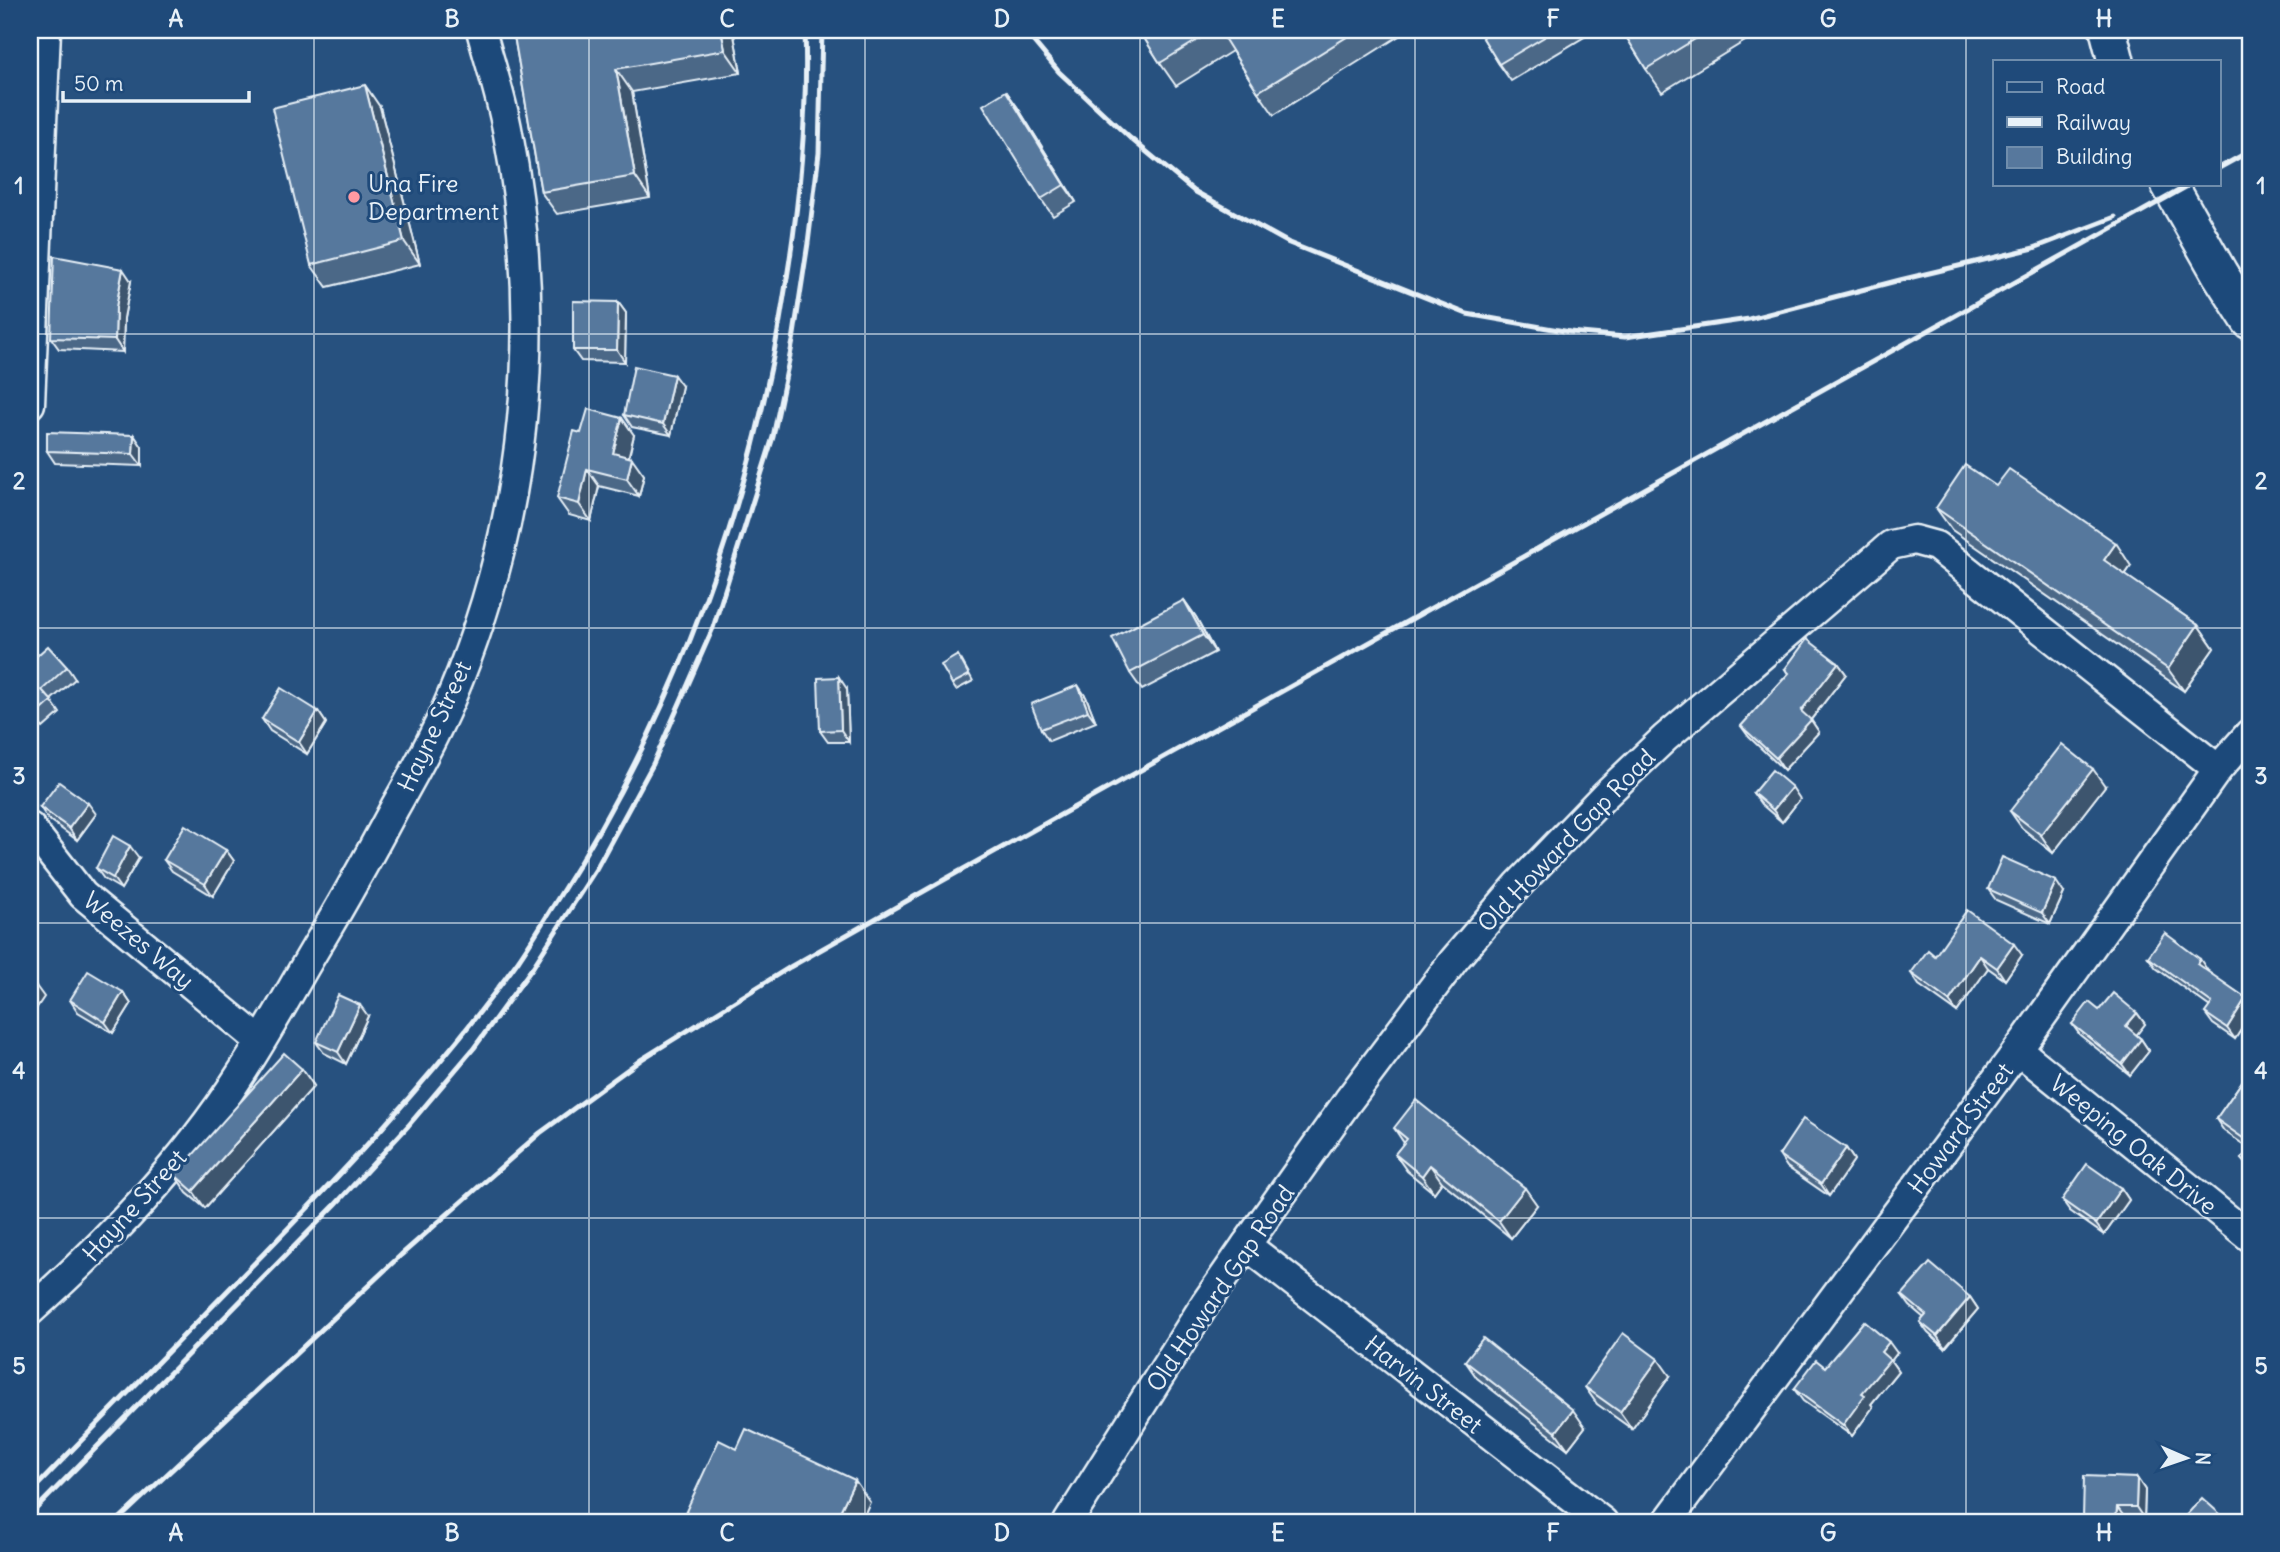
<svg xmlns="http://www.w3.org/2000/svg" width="2280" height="1552" font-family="Delius,sans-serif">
  <rect width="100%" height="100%" fill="#27517f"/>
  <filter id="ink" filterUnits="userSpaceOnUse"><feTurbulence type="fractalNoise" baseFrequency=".0143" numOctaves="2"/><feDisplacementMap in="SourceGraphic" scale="14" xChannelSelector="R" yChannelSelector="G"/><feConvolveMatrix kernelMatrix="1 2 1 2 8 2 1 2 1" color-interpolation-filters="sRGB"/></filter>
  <g filter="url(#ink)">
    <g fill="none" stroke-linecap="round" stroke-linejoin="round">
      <g stroke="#e8f1f8" stroke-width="33">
        <g id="minor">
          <path d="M30 404 46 30"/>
          <path d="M30 827 83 895 260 1041"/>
          <path d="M2018 1050 2250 1237"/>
          <path d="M1246 1245 1603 1522"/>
          <path d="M30 1311C108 1241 183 1164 240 1075 269 1031 294 984 321 939 347 896 371 852 395 807 415 772 435 736 451 698 527 519 545 326 508 134 502 99 490 64 481 30"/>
          <path d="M1068 1522 1205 1304 1246 1245 1348 1101 1454 960 1518 885 1605 795 1665 738 1891 545 1914 540 1936 546 2218 769"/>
          <path d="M1667 1522 2018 1050 2218 769 2250 733"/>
        </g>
      </g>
      <g stroke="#e8f1f8" stroke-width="40">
        <g id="major">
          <path d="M2108 30 2116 61"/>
          <path d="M2169 184 2220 274 2250 321"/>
        </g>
      </g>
      <use href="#minor" stroke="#1f4a7a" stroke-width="28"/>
      <use href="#major" stroke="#1f4a7a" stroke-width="35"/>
      <g stroke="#e8f1f8" stroke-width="5">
        <path d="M1024 30 1059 72 1130 138 1194 191 1289 243 1467 314 1570 332 1625 337 1749 319 1900 280 2034 248 2115 217"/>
        <path d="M2219 168 2250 151"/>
        <path d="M30 1493C98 1424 166 1354 234 1284 335 1181 434 1078 518 961 531 942 543 922 555 903 677 713 753 501 787 278 800 196 808 113 805 30"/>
        <path d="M30 1515 335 1205 408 1126 474 1048 533 967 596 869 653 764 713 628 773 437 793 341 808 243 819 153 822 30"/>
        <path d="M116 1522 401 1255 540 1133 642 1059 790 967 942 881 2191 184"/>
      </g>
    </g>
    <g fill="#4b6787" stroke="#e8f1f8" stroke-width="2">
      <path d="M513 30H733L741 73 632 92 650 198 557 214 541 192Z"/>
      <path d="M1139 30H1395L1399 36 1274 115 1258 92 1232 51 1176 86 1160 63Z"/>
      <path d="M1478 30H1596L1511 81 1499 64Z"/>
      <path d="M1622 30H1763L1662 92 1646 69Z"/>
      <path d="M1006 91 1018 108 1076 202 1053 216 1041 199Z"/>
      <path d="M380 107 420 264 327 287 311 265Z"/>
      <path d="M131 281 124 318 123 352 59 349 51 338Z"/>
      <path d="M618 302 626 313 625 362 581 361 573 350Z"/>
      <path d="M682 386 671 435 632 427 624 415Z"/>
      <path d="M581 433 634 435 629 457 644 475 639 496 599 486 591 521 569 515 557 498Z"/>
      <path d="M134 435 142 447V466L55 463 47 451Z"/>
      <path d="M1996 486 2131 566 2125 575 2198 625 2214 648 2184 691 1952 530 1936 508Z"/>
      <path d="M1184 600 1196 617 1215 652 1142 690 1130 673Z"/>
      <path d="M962 661 973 681 956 690 952 684Z"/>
      <path d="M30 662 67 667 75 679 51 700 60 713 43 728 33 717 30 720Z"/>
      <path d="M1838 663 1846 674 1811 720 1819 732 1784 770 1749 737 1741 726 1788 674 1785 669Z"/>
      <path d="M847 689 849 742H828L820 731Z"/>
      <path d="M1086 697 1096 722 1049 741 1041 729Z"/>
      <path d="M318 711 326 723 307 754 270 731 262 719Z"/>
      <path d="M2105 786 2053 853 2022 828 2010 811Z"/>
      <path d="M1753 793 1800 799 1782 822 1761 804Z"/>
      <path d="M40 807 96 814 77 840 48 819Z"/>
      <path d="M226 850 234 861 213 896 172 871 164 860Z"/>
      <path d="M139 858 121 889 104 879 96 868Z"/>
      <path d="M1988 889 2064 893 2050 924 1996 900Z"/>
      <path d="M2022 955 2005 980 1988 968 1957 1012 1919 985 1911 973 1935 956Z"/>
      <path d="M2148 957 2208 971 2207 972 2246 998 2250 1004V1016L2235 1039 2213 1024 2205 1013 2210 1007 2156 968Z"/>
      <path d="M123 992 131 1004 113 1033 78 1012 70 1000Z"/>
      <path d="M2099 1010 2137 1013 2145 1024 2136 1035 2141 1039 2149 1051 2130 1075 2080 1035 2072 1024Z"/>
      <path d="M368 1016 346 1064 324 1053 316 1042Z"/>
      <path d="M302 1069 314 1086 205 1208 187 1193 175 1175Z"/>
      <path d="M2250 1070V1149L2224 1131 2216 1119Z"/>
      <path d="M1394 1128 1537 1205 1511 1238 1442 1182 1434 1193 1407 1171 1395 1154 1404 1143Z"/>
      <path d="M1846 1148 1854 1160 1829 1196 1787 1167 1779 1155Z"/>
      <path d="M2121 1188 2129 1200 2104 1235 2070 1211 2062 1200Z"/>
      <path d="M1902 1295 1970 1297 1978 1309 1945 1348 1928 1333 1920 1322 1924 1318 1910 1306Z"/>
      <path d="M1897 1353 1891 1361 1898 1371 1871 1404 1873 1407 1852 1436 1803 1401 1794 1389 1825 1367Z"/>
      <path d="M1465 1361 1585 1427 1568 1449 1477 1378Z"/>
      <path d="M1670 1376 1632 1429 1597 1404 1585 1387Z"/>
      <path d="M2137 1478 2145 1490 2144 1519 2125 1518V1522H2085L2083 1519Z"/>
    </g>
    <g fill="#3d546e" stroke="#e8f1f8" stroke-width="2">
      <path d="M721 30H733L741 73 725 50Z"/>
      <path d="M616 69 632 92 650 198 635 176Z"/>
      <path d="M365 85 380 107 420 264 404 241Z"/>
      <path d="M1006 91 1018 108 1076 202 1064 185Z"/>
      <path d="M123 269 131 281 124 318 123 352 115 340 116 307Z"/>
      <path d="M618 302 626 313 625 362 617 350Z"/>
      <path d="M674 375 682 386 671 435 663 424Z"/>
      <path d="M622 418 634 435 625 470 613 453Z"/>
      <path d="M134 435 142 447V466L133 454Z"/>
      <path d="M632 458 644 475 639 496 627 479Z"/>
      <path d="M587 469 599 486 591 521 579 504Z"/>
      <path d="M2116 543 2131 566 2120 582 2104 560Z"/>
      <path d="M1184 600 1196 617 1215 652 1203 635Z"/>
      <path d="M2198 625 2214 648 2184 691 2168 669Z"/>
      <path d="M1838 663 1846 674 1809 722 1811 720 1819 732 1784 770 1776 758 1801 711Z"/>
      <path d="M839 677 847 689 849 742 841 730Z"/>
      <path d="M1078 685 1086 697 1096 722 1088 711Z"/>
      <path d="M318 711 326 723 307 754 299 742Z"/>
      <path d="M2093 769 2105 786 2053 853 2041 835Z"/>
      <path d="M1792 787 1800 799 1782 822 1773 810Z"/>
      <path d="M88 803 96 814 77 840 69 828Z"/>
      <path d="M130 846 139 858 121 889 113 878Z"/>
      <path d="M226 850 234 861 213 896 205 884Z"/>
      <path d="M2056 881 2064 893 2050 924 2042 913Z"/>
      <path d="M2014 944 2022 955 2005 980 1997 968Z"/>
      <path d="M1980 956 1988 968 1957 1012 1949 1001Z"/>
      <path d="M2200 959 2208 971 2205 976 2197 964Z"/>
      <path d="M36 986 44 997 32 1015 30 1013V995Z"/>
      <path d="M123 992 131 1004 113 1033 105 1022Z"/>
      <path d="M2246 998 2250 1004V1016L2235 1039 2227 1028Z"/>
      <path d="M360 1005 368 1016 346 1064 338 1052Z"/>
      <path d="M2137 1013 2145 1024 2134 1038 2126 1026Z"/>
      <path d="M2141 1039 2149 1051 2130 1075 2122 1064Z"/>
      <path d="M302 1069 314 1086 205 1208 193 1191Z"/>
      <path d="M1846 1148 1854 1160 1829 1196 1821 1184Z"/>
      <path d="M1430 1165 1442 1182 1434 1193 1422 1176Z"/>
      <path d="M1525 1188 1537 1205 1511 1238 1499 1221Z"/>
      <path d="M2121 1188 2129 1200 2104 1235 2096 1224Z"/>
      <path d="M1970 1297 1978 1309 1945 1348 1937 1336Z"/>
      <path d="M1889 1342 1897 1353 1891 1361 1898 1371 1871 1404 1873 1407 1852 1436 1843 1425 1862 1393 1881 1352Z"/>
      <path d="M1658 1359 1670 1376 1632 1429 1620 1412Z"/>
      <path d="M1573 1410 1585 1427 1568 1449 1556 1432Z"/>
      <path d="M2137 1478 2145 1490 2144 1519 2136 1507Z"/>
      <path d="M855 1480 870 1502 861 1522H835Z"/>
      <path d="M2117 1507 2125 1518V1522H2118L2116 1520Z"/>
    </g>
    <g fill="#57789d" stroke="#e8f1f8" stroke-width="2">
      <path d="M513 30H721L725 50 616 69 635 176 541 192Z"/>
      <path d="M1139 30H1214L1160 63Z"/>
      <path d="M1219 30H1358L1258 92Z"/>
      <path d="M1478 30H1556L1499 64Z"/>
      <path d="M1622 30H1710L1646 69Z"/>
      <path d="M365 85 404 241 311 265 272 108Z"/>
      <path d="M1006 91 1064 185 1041 199 983 105Z"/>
      <path d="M54 256 123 269 116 307 115 340 51 338Z"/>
      <path d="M573 301 618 302 617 350H573Z"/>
      <path d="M634 366 674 375 663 424 624 415Z"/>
      <path d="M588 409 622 418 613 453 632 458 627 479 587 469 579 504 557 498 574 431 581 433Z"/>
      <path d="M47 432 134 435 133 454 47 451Z"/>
      <path d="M1965 465 1996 486 2009 469 2116 543 2104 560 2198 625 2168 669 1936 508Z"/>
      <path d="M1184 600 1203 635 1130 673 1112 638Z"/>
      <path d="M1807 639 1838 663 1801 711 1811 720 1776 758 1741 726 1789 673 1785 669Z"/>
      <path d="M48 646 67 667 42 690 52 701 34 717 30 712V662Z"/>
      <path d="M958 655 969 675 952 684 941 665Z"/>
      <path d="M839 677 841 730 820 731 818 678Z"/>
      <path d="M1078 685 1088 711 1041 729 1031 704Z"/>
      <path d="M281 688 318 711 299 742 262 719Z"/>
      <path d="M2062 744 2093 769 2041 835 2010 811Z"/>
      <path d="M1772 770 1792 787 1773 810 1753 793Z"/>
      <path d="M59 782 88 803 69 828 40 807Z"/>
      <path d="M185 825 226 850 205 884 164 860Z"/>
      <path d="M113 836 130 846 113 878 96 868Z"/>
      <path d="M2002 857 2056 881 2042 913 1988 889Z"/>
      <path d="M1967 910 2014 944 1997 968 1980 956 1949 1001 1911 973 1928 950 1935 956Z"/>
      <path d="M2165 933 2200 959 2197 964 2246 998 2227 1028 2205 1013 2212 1003 2148 957Z"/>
      <path d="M88 971 123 992 105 1022 70 1000Z"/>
      <path d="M30 982 36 986 30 995Z"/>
      <path d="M2113 993 2137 1013 2126 1026 2141 1039 2122 1064 2072 1024 2089 1002 2099 1010Z"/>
      <path d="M338 995 360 1005 338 1052 316 1042Z"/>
      <path d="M284 1053 302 1069 193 1191 175 1175Z"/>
      <path d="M2250 1070V1143L2216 1119Z"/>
      <path d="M1416 1100 1525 1188 1499 1221 1430 1165 1422 1176 1395 1154 1407 1139 1394 1128Z"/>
      <path d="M1803 1119 1846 1148 1821 1184 1779 1155Z"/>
      <path d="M2250 1150V1168L2241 1158Z"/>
      <path d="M2087 1164 2121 1188 2096 1224 2062 1200Z"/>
      <path d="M1930 1263 1970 1297 1937 1336 1920 1322 1926 1315 1902 1295Z"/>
      <path d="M1864 1321 1889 1342 1881 1352 1890 1360 1862 1393 1865 1395 1843 1425 1794 1389 1816 1360 1825 1367Z"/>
      <path d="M1623 1333 1658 1359 1620 1412 1585 1387Z"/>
      <path d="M1483 1338 1573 1410 1556 1432 1465 1361Z"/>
      <path d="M746 1429 855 1480 835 1522H681L719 1440 737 1449Z"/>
      <path d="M2084 1476 2137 1478 2136 1507H2117L2116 1520 2083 1519Z"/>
      <path d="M2202 1498 2229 1522H2180Z"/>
    </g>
  </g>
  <path fill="none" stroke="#e8f1f8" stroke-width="2" stroke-opacity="0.55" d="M314 30V1522M589 30V1522M865 30V1522M1140 30V1522M1415 30V1522M1691 30V1522M1966 30V1522M30 334H2250M30 628H2250M30 923H2250M30 1218H2250"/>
  <circle fill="#ff9aa2" stroke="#1f4a7a" stroke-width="2.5" cx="354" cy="197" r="7"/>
  <g text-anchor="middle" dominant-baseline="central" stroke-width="6" stroke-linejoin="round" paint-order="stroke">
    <g font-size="24" fill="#e8f1f8" stroke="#1f4a7a" text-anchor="start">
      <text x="368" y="183">Una Fire<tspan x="368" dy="28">Department</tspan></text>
    </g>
    <g font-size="24" fill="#e8f1f8" stroke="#1f4a7a">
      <text transform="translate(434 726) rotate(-65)">Hayne Street</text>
      <text transform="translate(1566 840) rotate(-46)">Old Howard Gap Road</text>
      <text transform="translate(139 940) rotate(40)">Weezes Way</text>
      <text transform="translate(1960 1128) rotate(-53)">Howard Street</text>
      <text transform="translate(2134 1144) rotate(39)">Weeping Oak Drive</text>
      <text transform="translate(134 1205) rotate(-48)">Hayne Street</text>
      <text transform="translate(1220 1288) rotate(-56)">Old Howard Gap Road</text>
      <text transform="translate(1424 1384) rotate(38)">Harvin Street</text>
    </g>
  </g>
  <rect width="2280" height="1552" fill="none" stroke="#1f4a7a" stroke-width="77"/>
  <rect x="1993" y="60" width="228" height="126" fill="#1f4a7a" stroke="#6f8dac" stroke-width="2"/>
  <rect x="2007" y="82" width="35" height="10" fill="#1f4a7a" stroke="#6f8dac" stroke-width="2"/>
  <text x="2056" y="94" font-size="21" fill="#e8f1f8">Road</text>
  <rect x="2007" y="117" width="35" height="10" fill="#e8f1f8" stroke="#6f8dac" stroke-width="2"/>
  <text x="2056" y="130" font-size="21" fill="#e8f1f8">Railway</text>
  <rect x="2007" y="147" width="35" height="21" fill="#57789d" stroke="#6f8dac" stroke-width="2"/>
  <text x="2056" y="164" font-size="21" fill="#e8f1f8">Building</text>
  <g transform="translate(2186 1458) rotate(92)" stroke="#1f4a7a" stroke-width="5" paint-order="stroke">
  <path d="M0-5L12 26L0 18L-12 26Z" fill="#e8f1f8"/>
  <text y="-10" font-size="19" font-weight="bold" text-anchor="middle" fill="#e8f1f8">N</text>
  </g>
  <path d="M63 91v10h186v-10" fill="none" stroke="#e8f1f8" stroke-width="3.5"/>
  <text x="74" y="91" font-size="21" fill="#e8f1f8" stroke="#1f4a7a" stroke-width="5" paint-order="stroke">50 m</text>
  <rect x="38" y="38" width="2204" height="1476" fill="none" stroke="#e8f1f8" stroke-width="2.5"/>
  <g font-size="23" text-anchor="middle" font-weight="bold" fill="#e8f1f8">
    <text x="176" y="27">A</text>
    <text x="452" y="27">B</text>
    <text x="727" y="27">C</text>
    <text x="1002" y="27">D</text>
    <text x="1278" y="27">E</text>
    <text x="1553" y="27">F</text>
    <text x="1828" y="27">G</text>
    <text x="2104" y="27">H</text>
    <text x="19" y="194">1</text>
    <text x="2261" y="194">1</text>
    <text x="19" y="489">2</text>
    <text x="2261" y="489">2</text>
    <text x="19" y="784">3</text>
    <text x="2261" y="784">3</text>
    <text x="19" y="1079">4</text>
    <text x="2261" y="1079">4</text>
    <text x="19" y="1374">5</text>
    <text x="2261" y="1374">5</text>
    <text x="176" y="1541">A</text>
    <text x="452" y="1541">B</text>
    <text x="727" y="1541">C</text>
    <text x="1002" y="1541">D</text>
    <text x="1278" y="1541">E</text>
    <text x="1553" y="1541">F</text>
    <text x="1828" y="1541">G</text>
    <text x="2104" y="1541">H</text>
  </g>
</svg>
